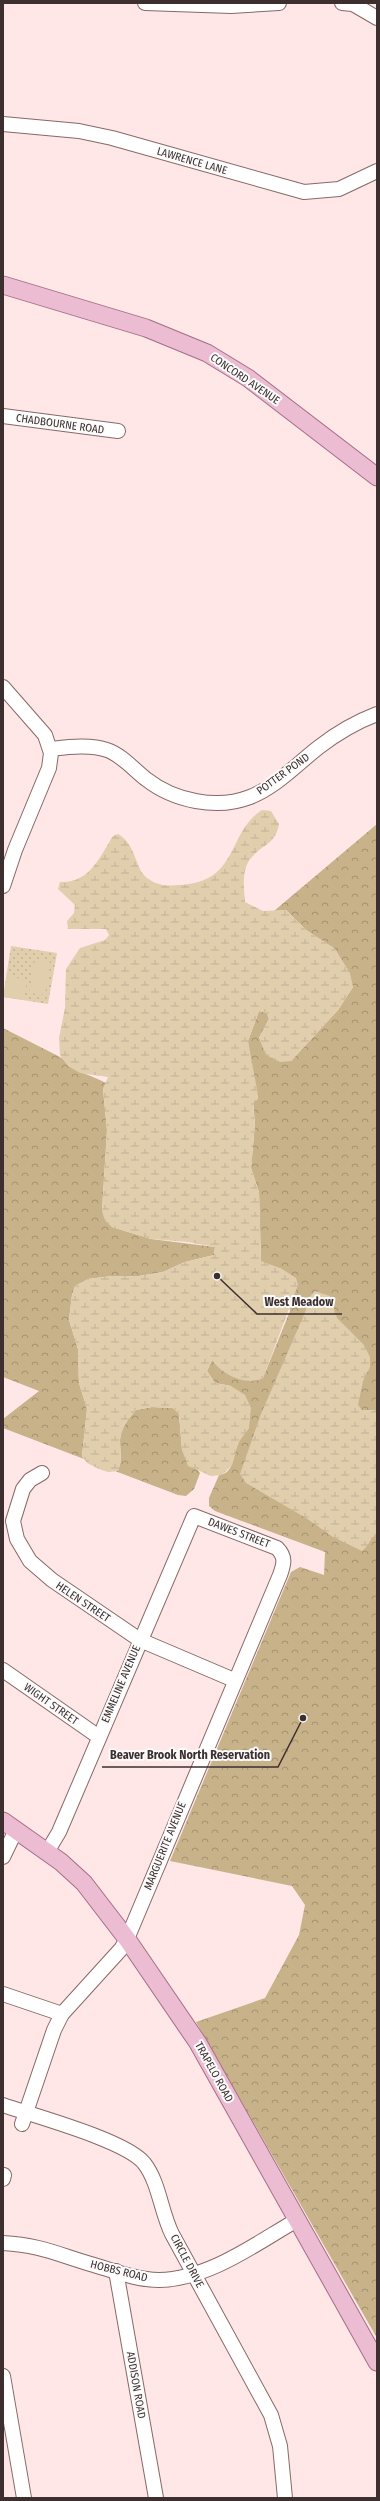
<svg xmlns="http://www.w3.org/2000/svg" width="380" height="2501" font-family="'Fira Sans Condensed',sans-serif">
  <defs>
    <pattern id="green-dots" width="8" height="8" patternUnits="userSpaceOnUse"><rect width="8" height="8" fill="#e1cead"/><path d="M2 2h.1M6 6h.1" fill="none" stroke="#c2b195" stroke-width="1.8" stroke-linecap="round"/></pattern>
    <pattern id="forest-crowns" width="20" height="18" patternUnits="userSpaceOnUse"><rect width="20" height="18" fill="#c8b289"/><path d="M2 6a3 3 0 1 1 6 0M12 15a3 3 0 1 1 6 0" fill="none" stroke="#a49170"/></pattern>
    <pattern id="wetland-marsh" width="20" height="14" patternUnits="userSpaceOnUse"><rect width="20" height="14" fill="#e1cead"/><path d="M1 5h8M5 5V1M11 12h8M15 12V8" fill="none" stroke="#c2b195"/></pattern>
  </defs>
  <rect width="100%" height="100%" fill="#fee7e6"/>
  <path fill="url(#green-dots)" d="M11 946 57 953 48 1004 3 997Z"/>
  <g fill="url(#forest-crowns)">
    <path d="M377 824V2338L196 2022 265 1998 299 1935 305 1905 292 1886 170 1861 291 1572 300 1567 324 1575 325 1552 215 1511 209 1506V1498L219 1475C234 1474 233 1455 238 1444 240 1438 245 1433 249 1428L231 1386 215 1383 207 1371 212 1360 263 1378 290 1311 282 1269 261 1262 259 1192 251 1168 255 1124 248 1041 259 1011 267 1013 269 1019 259 1038 291 1061 338 1010 353 987 335 949 306 930 286 910 274 911Z"/>
    <path d="M3 1028 62 1058C74 1073 90 1074 106 1083L103 1089 107 1130 102 1211 112 1227 151 1239 215 1247 214 1255 185 1262 163 1272 139 1276H112L88 1279 75 1286 72 1295 69 1320 78 1349 79 1383 87 1409 82 1456 84 1459 3 1428V1419L39 1391 3 1377Z"/>
    <path d="M152 1407 173 1408 179 1414 182 1450 200 1473 194 1489 186 1496 178 1495 115 1471 118 1470C123 1459 120 1452 120 1440 121 1428 128 1419 136 1410Z"/>
  </g>
  <g fill="url(#wetland-marsh)">
    <path d="M262 810 271 811 279 824C275 845 264 843 252 857 241 868 244 888 245 902L263 911 286 910 306 930 335 949 350 973 353 987 338 1010 291 1061 280 1062 266 1055 259 1038 269 1019 267 1013 259 1011 248 1041 258 1095V1099L253 1103 255 1124 251 1168 259 1192 261 1261 282 1269 296 1278 298 1285 263 1378C247 1387 221 1374 212 1360L207 1371 215 1383 231 1386 245 1395 251 1408 249 1428 238 1443 232 1465 222 1475 211 1476 188 1466 182 1450 179 1414 173 1408 152 1407 136 1410C128 1419 121 1428 120 1440 120 1452 123 1459 118 1471L108 1472 99 1469 87 1463 82 1456 87 1409 79 1383 78 1349 69 1320 72 1295 75 1286 88 1279 112 1276H139L163 1272 185 1262 214 1255 215 1247 188 1242 151 1239 112 1227 105 1221 102 1211 107 1130 103 1089 108 1077 80 1073 68 1066 60 1055 59 1038 65 1008 66 969 80 948 105 940 109 935 106 929H68L67 921 74 913 75 905 58 889 60 882C90 883 99 858 113 836L118 834C139 847 133 870 150 880 159 886 170 886 179 885 240 882 226 833 262 810Z"/>
    <path d="M315 1291 330 1296 337 1318 364 1345 370 1357V1367L363 1381 358 1405 362 1410H377V1534C370 1538 369 1546 362 1551L333 1537 306 1518 246 1483 240 1474 261 1414 306 1310 307 1300Z"/>
  </g>
  <g fill="#e1cead">
    <path d="M35 959 50 961 45 995 29 993Z"/>
    <path d="M7 976 27 980 24 1000 4 997Z"/>
  </g>
  <g fill="none" stroke-linecap="round" stroke-linejoin="round">
    <g stroke="#886867" stroke-width="16">
      <g id="minor">
        <path d="M145 3 231 6 279 3"/>
        <path d="M342 3 353 4 377 18"/>
        <path d="M3 124 79 131 112 138 304 192 339 189 377 171"/>
        <path d="M3 416 118 431"/>
        <path d="M3 687 45 735 51 753 49 768 15 850 3 886"/>
        <path d="M50 749C68 747 90 744 107 750 122 755 134 770 146 779 174 801 217 810 250 797 276 787 297 764 319 747 337 733 356 722 377 714"/>
        <path d="M42 1473 30 1480 23 1489 13 1521 17 1539 30 1561 52 1580 140 1640 234 1680"/>
        <path d="M3 1670 99 1737"/>
        <path d="M3 1857 16 1830"/>
        <path d="M3 1994 62 2014"/>
        <path d="M3 2105C34 2116 125 2140 144 2163 159 2182 161 2212 172 2234L271 2415 280 2446 285 2498"/>
        <path d="M22 2124 54 2030 62 2014 121 1949 127 1939 280 1575C284 1564 286 1557 277 1548L194 1516 59 1832 47 1852"/>
        <path d="M3 2179 4 2175"/>
        <path d="M3 2243C41 2245 59 2255 94 2265 114 2271 137 2280 159 2280 209 2279 255 2244 297 2220"/>
        <path d="M116 2271 156 2498"/>
        <path d="M3 2376 24 2498"/>
      </g>
    </g>
    <g stroke="#a56e85" stroke-width="19">
      <g id="major">
        <path d="M3 285 146 328 207 353 248 378 377 477"/>
        <path d="M3 1821 61 1862 84 1883 127 1939 198 2043 377 2362"/>
      </g>
    </g>
    <use href="#minor" stroke="#fff" stroke-width="14"/>
    <use href="#major" stroke="#ebbcd2" stroke-width="17"/>
  </g>
  <g text-anchor="middle" dominant-baseline="central" stroke-width="4" stroke-linejoin="round" paint-order="stroke">
    <g font-size="11" fill="#3d2f2f" stroke="#fbfbfb">
      <text transform="translate(192 161) rotate(16)">LAWRENCE LANE</text>
      <text transform="translate(245 379) rotate(34)">CONCORD AVENUE</text>
      <text transform="translate(60 424) rotate(8)">CHADBOURNE ROAD</text>
      <text transform="translate(283 774) rotate(-36)">POTTER POND</text>
      <text transform="translate(239 1533) rotate(21)">DAWES STREET</text>
      <text transform="translate(83 1602) rotate(34)">HELEN STREET</text>
      <text transform="translate(121 1684) rotate(-67)">EMMELINE AVENUE</text>
      <text transform="translate(51 1704) rotate(35)">WIGHT STREET</text>
      <text transform="translate(165 1846) rotate(-68)">MARGUERITE AVENUE</text>
      <text transform="translate(214 2072) rotate(61)">TRAPELO ROAD</text>
      <text transform="translate(187 2261) rotate(62)">CIRCLE DRIVE</text>
      <text transform="translate(119 2271) rotate(14)">HOBBS ROAD</text>
      <text transform="translate(136 2385) rotate(80)">ADDISON ROAD</text>
    </g>
  </g>
  <path fill="none" stroke="#3d2f2f" stroke-width="1.5" d="M217 1276L257 1314H342M303 1718L278 1767H102"/>
  <g fill="#3d2f2f" stroke="#fbfbfb" stroke-width="1.5">
    <circle cx="217" cy="1276" r="4"/>
    <circle cx="303" cy="1718" r="4"/>
  </g>
  <g font-size="12" text-anchor="middle" font-weight="bold" fill="#3d2f2f" stroke="#fbfbfb" stroke-width="4" stroke-linejoin="round" paint-order="stroke">
    <text x="299" y="1306">West Meadow</text>
    <text x="190" y="1759">Beaver Brook North Reservation</text>
  </g>
  <rect width="380" height="2501" fill="none" stroke="#3d2f2f" stroke-width="8"/>
</svg>
